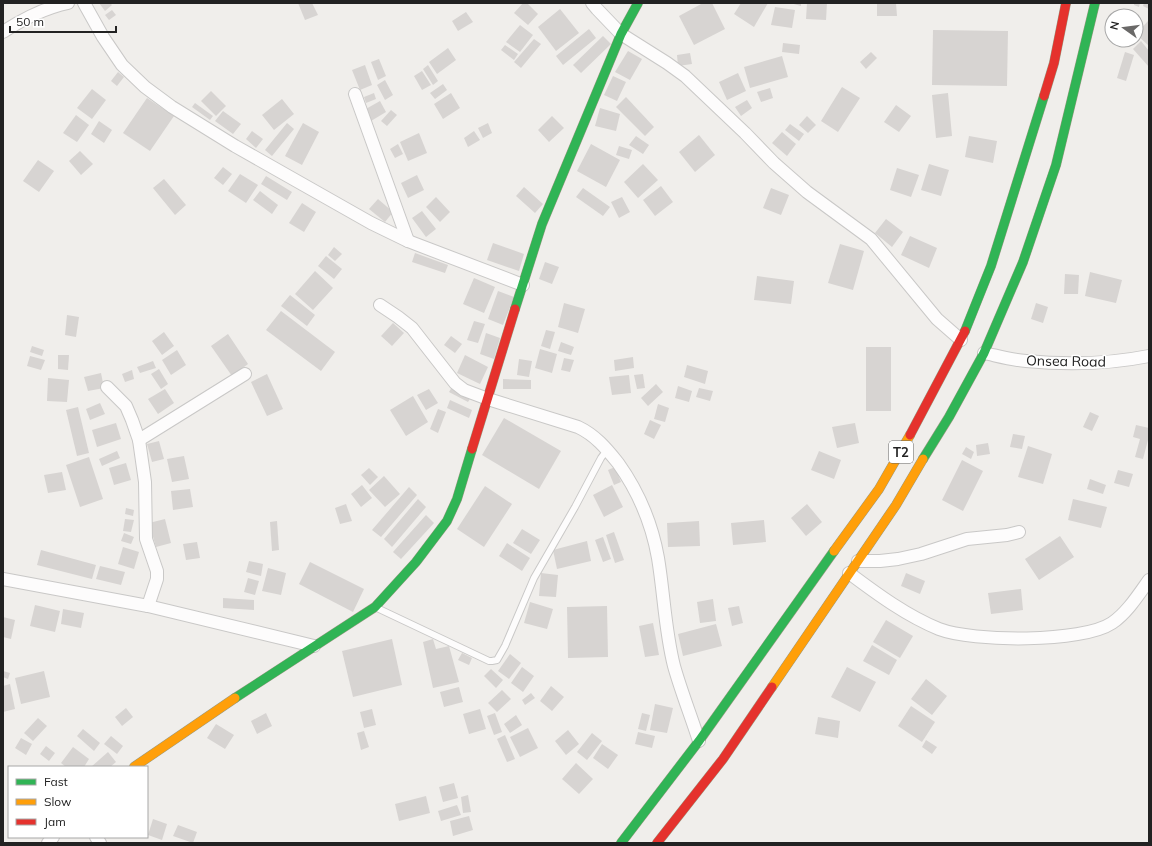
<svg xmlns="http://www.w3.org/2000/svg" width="1152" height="846" font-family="Mulish,sans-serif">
  <rect width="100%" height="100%" fill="#f0eeeb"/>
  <g fill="#d7d4d2">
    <path d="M99 3H110L112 5 105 11Z"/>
    <path d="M298 3H312L318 15 305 20Z"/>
    <path d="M523 3H527L538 14 528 25 514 13Z"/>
    <path d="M703 3H712L725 29 694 45 679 16Z"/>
    <path d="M741 3H768L754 27 734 14Z"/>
    <path d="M790 3H801V6Z"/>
    <path d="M807 3H827L826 20 806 19Z"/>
    <path d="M877 3H896L897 16H877Z"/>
    <path d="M1134 3H1140L1139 7 1134 5Z"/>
    <path d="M1144 3H1149V9L1143 6Z"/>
    <path d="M775 7 795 10 792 28 771 25Z"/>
    <path d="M560 9 579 33 556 51 538 27Z"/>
    <path d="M112 10 116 15 109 20 105 15Z"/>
    <path d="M466 12 473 22 458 31 452 21Z"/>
    <path d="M1148 21 1149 22V46L1136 34Z"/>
    <path d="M520 25 533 35 520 52 506 42Z"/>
    <path d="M589 29 596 38 563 65 556 56Z"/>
    <path d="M933 30 1008 31 1007 86 932 85Z"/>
    <path d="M603 36 611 44 581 73 573 65Z"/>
    <path d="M534 39 541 44 521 68 514 62Z"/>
    <path d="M1141 41 1149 51V67L1133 49Z"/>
    <path d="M783 43 800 45 799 54 782 52Z"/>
    <path d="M505 45 518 54 514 60 501 50Z"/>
    <path d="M448 48 456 60 437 74 429 62Z"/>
    <path d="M628 51 642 59 630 80 615 72Z"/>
    <path d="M871 52 877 58 866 69 860 62Z"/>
    <path d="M1125 52 1134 55 1126 81 1117 78Z"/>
    <path d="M690 53 692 64 678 66 677 55Z"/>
    <path d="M782 56 788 77 750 88 744 67Z"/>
    <path d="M379 59 386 76 378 80 371 62Z"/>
    <path d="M365 65 372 85 360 90 352 70Z"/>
    <path d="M428 65 438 81 433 85 423 69Z"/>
    <path d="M422 71 431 85 422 90 414 76Z"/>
    <path d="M118 72 124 77 117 86 111 81Z"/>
    <path d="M738 73 746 91 727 100 719 82Z"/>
    <path d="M613 76 626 82 617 101 604 95Z"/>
    <path d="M385 80 393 95 385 100 377 85Z"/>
    <path d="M443 84 447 90 435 99 430 93Z"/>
    <path d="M842 87 860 98 838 132 821 121Z"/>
    <path d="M770 88 773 98 761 102 757 92Z"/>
    <path d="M92 89 106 100 92 119 77 108Z"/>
    <path d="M211 91 226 106 216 116 201 101Z"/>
    <path d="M374 93 376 99 366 103 364 97Z"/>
    <path d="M451 93 460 108 443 119 434 104Z"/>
    <path d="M948 93 952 136 936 138 932 95Z"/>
    <path d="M626 97 654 127 645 136 616 107Z"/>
    <path d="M147 98 174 116 150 151 123 133Z"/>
    <path d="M282 99 294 114 274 130 262 115Z"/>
    <path d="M747 100 752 108 741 116 735 107Z"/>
    <path d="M380 101 386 112 371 121 364 110Z"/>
    <path d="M195 103 213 116 210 120 192 107Z"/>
    <path d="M896 105 911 116 899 132 884 122Z"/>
    <path d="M600 108 620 114 616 131 595 126Z"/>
    <path d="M391 110 397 115 387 126 381 121Z"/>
    <path d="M223 111 241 124 233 134 215 121Z"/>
    <path d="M76 115 89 125 77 142 63 133Z"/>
    <path d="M552 116 564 128 549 142 538 130Z"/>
    <path d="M807 116 816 125 808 133 799 125Z"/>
    <path d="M99 121 112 130 104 143 91 134Z"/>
    <path d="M287 123 294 129 272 156 265 150Z"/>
    <path d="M303 123 319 132 302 165 285 156Z"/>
    <path d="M488 123 492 133 483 138 478 128Z"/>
    <path d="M790 124 804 134 799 141 785 130Z"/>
    <path d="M252 131 263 139 256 148 246 139Z"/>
    <path d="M474 131 480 140 468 147 464 138Z"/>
    <path d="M782 132 796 144 787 156 772 143Z"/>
    <path d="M419 133 427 153 408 161 400 142Z"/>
    <path d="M699 135 715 155 695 172 679 152Z"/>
    <path d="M636 136 649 145 643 154 629 145Z"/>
    <path d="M969 136 997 141 993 163 965 157Z"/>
    <path d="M398 144 403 154 395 158 390 149Z"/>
    <path d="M591 144 620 160 606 187 577 171Z"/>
    <path d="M619 146 632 150 629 159 616 155Z"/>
    <path d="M80 151 93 164 81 175 69 161Z"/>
    <path d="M38 160 54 171 39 192 23 181Z"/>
    <path d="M643 164 658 180 638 198 624 182Z"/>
    <path d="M929 164 949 170 941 196 921 190Z"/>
    <path d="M223 167 232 174 223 185 214 178Z"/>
    <path d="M897 168 919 175 911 197 890 190Z"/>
    <path d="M240 174 258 185 246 203 228 191Z"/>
    <path d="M417 175 424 190 408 198 401 183Z"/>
    <path d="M266 176 292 192 287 200 261 184Z"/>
    <path d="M164 179 186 205 175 215 153 188Z"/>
    <path d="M661 186 673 202 655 216 643 200Z"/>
    <path d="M524 187 543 204 535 213 516 196Z"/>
    <path d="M583 188 610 207 603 216 576 197Z"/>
    <path d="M771 188 789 195 781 215 763 208Z"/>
    <path d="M260 191 278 205 272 214 253 200Z"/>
    <path d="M436 197 450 212 440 222 426 207Z"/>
    <path d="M622 197 630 212 619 218 611 202Z"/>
    <path d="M378 199 393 212 385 222 369 209Z"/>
    <path d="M302 203 316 212 304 232 289 223Z"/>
    <path d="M422 211 436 229 426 237 412 218Z"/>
    <path d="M886 219 903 232 892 247 875 233Z"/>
    <path d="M910 236 937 248 929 268 901 255Z"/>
    <path d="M493 243 524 254 519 271 487 260Z"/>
    <path d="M840 244 864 251 853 290 828 283Z"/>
    <path d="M334 247 342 254 335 261 328 255Z"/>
    <path d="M415 253 448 265 445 273 412 262Z"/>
    <path d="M326 256 342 269 334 279 318 266Z"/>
    <path d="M545 262 559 267 552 284 539 279Z"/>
    <path d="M315 271 333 288 313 310 295 294Z"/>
    <path d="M1090 272 1122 280 1116 303 1085 296Z"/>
    <path d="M1065 274 1079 275 1078 294H1064Z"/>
    <path d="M757 276 794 281 791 304 754 300Z"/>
    <path d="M474 278 495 287 484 313 463 304Z"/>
    <path d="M498 291 514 297 503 325 488 319Z"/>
    <path d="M290 295 315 315 307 326 281 306Z"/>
    <path d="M564 303 585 309 578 333 558 327Z"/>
    <path d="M1036 303 1048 307 1043 323 1031 319Z"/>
    <path d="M281 311 335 352 321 371 266 330Z"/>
    <path d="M67 315 79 317 76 337 65 335Z"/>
    <path d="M474 321 485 324 478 343 467 340Z"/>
    <path d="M393 323 404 333 392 346 381 336Z"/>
    <path d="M546 330 555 332 550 349 541 346Z"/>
    <path d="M164 332 174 346 162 355 152 341Z"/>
    <path d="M486 333 500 338 494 359 480 354Z"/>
    <path d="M228 334 248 364 232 376 211 346Z"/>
    <path d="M451 336 462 344 455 353 444 345Z"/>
    <path d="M561 342 574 347 571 355 558 351Z"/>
    <path d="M32 346 44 350 42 356 30 352Z"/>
    <rect x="866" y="347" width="25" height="64"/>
    <path d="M540 349 557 354 552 373 535 368Z"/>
    <path d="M177 350 186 365 171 375 162 360Z"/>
    <path d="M58 355H69L68 370 58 369Z"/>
    <path d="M465 355 488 367 480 384 457 373Z"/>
    <path d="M30 356 45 360 41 370 27 366Z"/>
    <path d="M633 357 634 368 615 371 614 360Z"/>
    <path d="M564 358 574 360 570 372 561 370Z"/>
    <path d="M519 359 532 361 529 377 517 375Z"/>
    <path d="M153 361 156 368 140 373 137 367Z"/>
    <path d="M687 365 708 371 705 384 684 377Z"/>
    <path d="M159 369 168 384 161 389 151 374Z"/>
    <path d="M132 370 134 379 125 382 122 374Z"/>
    <path d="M101 373 104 388 88 391 84 377Z"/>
    <path d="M267 374 283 409 267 416 251 382Z"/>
    <path d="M643 374 645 388 637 389 634 375Z"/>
    <path d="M629 375 631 393 612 395 609 377Z"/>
    <path d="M48 378 69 380 67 402 47 401Z"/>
    <path d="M503 379 531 380V389H503Z"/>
    <path d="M656 384 663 392 648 406 641 398Z"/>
    <path d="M678 386 692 391 689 402 675 398Z"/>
    <path d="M452 387 471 397 468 402 449 392Z"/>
    <path d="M699 388 713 391 710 401 696 397Z"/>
    <path d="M165 389 174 403 158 414 148 399Z"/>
    <path d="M429 389 438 403 426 410 417 395Z"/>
    <path d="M413 396 428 422 406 436 390 410Z"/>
    <path d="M450 400 472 410 469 418 447 408Z"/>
    <path d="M100 403 105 414 90 420 86 409Z"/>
    <path d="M658 404 669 408 665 422 654 419Z"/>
    <path d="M78 407 89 453 77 456 66 410Z"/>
    <path d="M438 409 446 412 438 433 430 429Z"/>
    <path d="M1090 412 1099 416 1092 431 1083 427Z"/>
    <path d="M504 418 561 451 539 489 482 455Z"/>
    <path d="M650 420 661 425 654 439 644 434Z"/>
    <path d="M116 423 121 439 97 447 92 430Z"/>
    <path d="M855 423 859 443 837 448 832 427Z"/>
    <path d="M1136 425 1149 428V436L1143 459 1135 457 1140 439 1133 437Z"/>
    <path d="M1013 434 1025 436 1022 449 1010 447Z"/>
    <path d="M159 441 164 459 152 462 147 444Z"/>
    <path d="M988 443 990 454 977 456 976 445Z"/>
    <path d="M1028 446 1052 454 1043 484 1018 477Z"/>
    <path d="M966 447 974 452 971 459 962 454Z"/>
    <path d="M117 451 120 458 102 466 99 459Z"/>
    <path d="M819 451 841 460 834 479 811 470Z"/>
    <path d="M184 456 189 479 172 482 167 459Z"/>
    <path d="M89 457 103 499 80 507 66 465Z"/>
    <path d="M962 460 983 471 963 511 942 500Z"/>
    <path d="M126 463 131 480 114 485 109 468Z"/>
    <path d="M615 467 621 482 614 485 608 470Z"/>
    <path d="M369 468 378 477 370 485 361 475Z"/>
    <path d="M1118 470 1133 474 1129 487 1114 483Z"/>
    <path d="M62 472 66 490 48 493 44 475Z"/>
    <path d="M384 476 400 494 385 507 369 490Z"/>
    <path d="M1090 479 1106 485 1103 494 1087 489Z"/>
    <path d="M362 485 372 498 361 507 351 494Z"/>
    <path d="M612 485 623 507 604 517 593 495Z"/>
    <path d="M485 486 512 504 484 547 457 529Z"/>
    <path d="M409 487 417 495 381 537 372 530Z"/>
    <path d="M190 489 193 507 173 510 171 491Z"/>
    <path d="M418 499 426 507 392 547 384 539Z"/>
    <path d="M1073 499 1107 507 1101 528 1068 520Z"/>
    <path d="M346 504 352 521 340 524 335 508Z"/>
    <path d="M807 504 822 522 806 536 791 518Z"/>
    <path d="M126 508 134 510 133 516 125 514Z"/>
    <path d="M426 515 434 523 401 559 393 552Z"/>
    <path d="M125 519 134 520 131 532 123 531Z"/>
    <path d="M165 519 171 543 156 547 149 523Z"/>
    <path d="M764 520 766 542 733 545 731 523Z"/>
    <path d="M277 521 279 550 272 551 270 522Z"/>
    <path d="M699 521 700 546 668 547 667 523Z"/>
    <path d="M522 529 540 540 531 554 513 543Z"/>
    <path d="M614 532 624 560 615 563 606 535Z"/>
    <path d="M124 533 134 537 131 544 121 541Z"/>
    <path d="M1060 536 1074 557 1039 580 1025 559Z"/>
    <path d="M603 537 611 559 603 562 595 540Z"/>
    <path d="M587 541 591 561 557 569 553 550Z"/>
    <path d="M197 542 200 558 186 560 183 544Z"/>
    <path d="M507 543 530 558 522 571 499 556Z"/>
    <path d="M123 547 139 552 134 569 118 564Z"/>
    <path d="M41 550 96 565 92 579 37 565Z"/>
    <path d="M249 561 263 564 261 576 246 572Z"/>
    <path d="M310 562 364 589 353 612 299 584Z"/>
    <path d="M100 566 125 572 121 585 96 579Z"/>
    <path d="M268 568 286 573 281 595 262 591Z"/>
    <path d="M541 573 558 575 556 597 539 596Z"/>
    <path d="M906 573 925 581 920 594 901 586Z"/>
    <path d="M248 578 259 581 255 595 244 592Z"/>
    <path d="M1021 589 1023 610 991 614 988 593Z"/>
    <path d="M223 598 254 600V610L223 608Z"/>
    <path d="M713 599 716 621 700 623 697 602Z"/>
    <path d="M530 602 553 609 547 629 524 623Z"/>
    <path d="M35 605 60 611 55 632 30 626Z"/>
    <path d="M607 606 608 657 568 658 567 607Z"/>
    <path d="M739 606 743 623 732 626 728 608Z"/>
    <path d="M63 609 84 613 81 628 61 624Z"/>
    <path d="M3 617 15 620 11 639 3 637Z"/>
    <path d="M886 620 913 636 900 658 873 642Z"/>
    <path d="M653 623 659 655 645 657 639 626Z"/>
    <path d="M716 624 722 646 683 656 678 634Z"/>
    <path d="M392 639 402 685 353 697 342 651Z"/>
    <path d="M433 639 436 649 449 646 459 682 433 688 423 642Z"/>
    <path d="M872 645 897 660 889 675 863 661Z"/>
    <path d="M462 653 472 658 469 665 458 660Z"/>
    <path d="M510 654 521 663 509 679 498 671Z"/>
    <path d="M522 667 534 676 523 692 511 683Z"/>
    <path d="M847 667 876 682 860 712 831 697Z"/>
    <path d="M491 669 503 680 496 688 484 676Z"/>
    <path d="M3 671 10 673 8 679 3 677Z"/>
    <path d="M44 671 50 697 21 704 15 678Z"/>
    <path d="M926 679 947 696 932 715 911 699Z"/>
    <path d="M10 684 15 709 3 712V686Z"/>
    <path d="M551 686 564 697 552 711 540 701Z"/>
    <path d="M459 687 463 702 444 707 440 692Z"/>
    <path d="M502 690 511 699 497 712 488 703Z"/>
    <path d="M531 693 535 698 525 705 522 700Z"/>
    <path d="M655 704 673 708 667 733 650 730Z"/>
    <path d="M911 706 935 722 922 742 898 726Z"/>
    <path d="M126 708 133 717 122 726 115 717Z"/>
    <path d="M372 709 376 725 364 728 360 712Z"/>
    <path d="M480 709 486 729 469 734 463 714Z"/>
    <path d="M266 713 272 726 257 734 251 721Z"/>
    <path d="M495 713 502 732 494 735 487 716Z"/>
    <path d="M642 713 650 715 646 731 638 729Z"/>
    <path d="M516 715 522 725 510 733 504 724Z"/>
    <path d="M818 717 840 721 838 738 815 734Z"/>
    <path d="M38 718 47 726 33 741 24 733Z"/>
    <path d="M216 724 234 735 225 749 207 738Z"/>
    <path d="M528 728 538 748 520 757 510 737Z"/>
    <path d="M83 729 100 743 94 751 77 736Z"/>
    <path d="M568 730 579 744 566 755 555 741Z"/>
    <path d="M364 731 369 747 361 750 357 733Z"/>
    <path d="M638 732 655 736 652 748 635 744Z"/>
    <path d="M592 733 602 741 587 760 577 752Z"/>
    <path d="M505 735 515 759 507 762 497 739Z"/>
    <path d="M111 736 123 746 117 754 104 744Z"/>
    <path d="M21 738 32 744 26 755 15 748Z"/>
    <path d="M926 740 937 747 932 754 922 747Z"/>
    <path d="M602 744 618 755 608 769 593 758Z"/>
    <path d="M46 746 55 753 49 761 40 754Z"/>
    <path d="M73 747 89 759 84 767H66L61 763Z"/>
    <path d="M108 752 116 762 110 767H91Z"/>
    <path d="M576 763 593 779 579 794 562 779Z"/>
    <path d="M454 783 458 798 443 802 439 787Z"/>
    <path d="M468 795 471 812 463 813 461 797Z"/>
    <path d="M426 796 430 813 399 821 395 804Z"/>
    <path d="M457 805 461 815 441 821 438 811Z"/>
    <path d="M469 816 473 830 453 836 450 821Z"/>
    <path d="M153 819 167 824 162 840 148 835Z"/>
    <path d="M178 825 197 832 193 843 173 836Z"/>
  </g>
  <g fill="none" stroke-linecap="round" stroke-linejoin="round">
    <g stroke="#c9c8c7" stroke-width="8">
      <path id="lane" d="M377 608 489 661H492L497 660 505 646 534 578 575 507 601 458 607 450"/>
    </g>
    <g stroke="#c9c8c7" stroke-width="14">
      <g id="street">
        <path d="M84 3 103 37 122 65 145 87 172 107 235 146 371 223 408 241 523 285"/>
        <path d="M592 3 597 9 621 34 667 63 685 76 745 133 774 163 807 192 871 239 937 319 961 340"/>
        <path d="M3 32C23 19 45 8 68 3"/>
        <path d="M355 94 408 241"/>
        <path d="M380 305 398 317 412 328 455 383 464 390 488 399 578 427C595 435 606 448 618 463 638 491 652 524 658 558 664 594 665 631 674 666 681 691 691 716 699 741"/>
        <path d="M984 353C998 356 1012 360 1026 361 1067 365 1109 364 1149 356"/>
        <path d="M107 387 126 406 132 420 139 440 145 482 146 539 157 571V579L148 606"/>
        <path d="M139 440 245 374"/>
        <path d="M858 561H880L898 559 921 554 967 539 1007 535 1019 532"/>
        <path d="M849 573C877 594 907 616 939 629 973 642 1082 643 1112 623 1127 613 1139 594 1149 580"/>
        <path d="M3 579 148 606 314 646"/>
        <path d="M96 837 100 843"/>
        <path d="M48 843 53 837"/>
      </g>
    </g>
    <g stroke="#999a82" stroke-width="10">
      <g id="fast">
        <path d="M515 309 542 224 621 34 638 3"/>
        <path d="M965 331 991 266 1044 96"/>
        <path d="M923 459 949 417 984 353 1023 262 1056 165 1095 3"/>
        <path d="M235 698 375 607 416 562 447 521 457 499 472 449"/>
        <path d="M621 843 699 741 834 551"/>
      </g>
    </g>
    <g stroke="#999a82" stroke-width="10">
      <g id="slow">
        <path d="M834 551 879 489 910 435"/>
        <path d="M772 687 896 505 923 459"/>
        <path d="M134 767 235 698"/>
      </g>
    </g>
    <g stroke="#999a82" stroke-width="10">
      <g id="jam">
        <path d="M1044 96 1054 63 1066 3"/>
        <path d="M910 435 965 331"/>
        <path d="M472 449 515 309"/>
        <path d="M657 843 723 759 772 687"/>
      </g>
    </g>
    <use href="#lane" stroke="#fdfcfc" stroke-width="6"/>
    <use href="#street" stroke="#fdfcfc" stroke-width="12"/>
    <use href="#fast" stroke="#30b455" stroke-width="9"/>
    <use href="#slow" stroke="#ff9f0a" stroke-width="9"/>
    <use href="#jam" stroke="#e5322d" stroke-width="9"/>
  </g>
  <g text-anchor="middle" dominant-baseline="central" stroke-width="3" stroke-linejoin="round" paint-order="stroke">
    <rect fill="#fff" stroke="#646464" stroke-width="1" x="889" y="441" width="24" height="22" rx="3"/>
    <g font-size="13" font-weight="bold" fill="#222">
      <text x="901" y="452">T2</text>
    </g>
    <g font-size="14" fill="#222" stroke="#fff">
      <text transform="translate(1066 361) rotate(1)">Onsea Road</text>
    </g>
  </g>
  <rect width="1152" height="846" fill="none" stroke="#222222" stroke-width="8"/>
  <rect x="8" y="766" width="140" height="72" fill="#ffffff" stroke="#a7a7a7"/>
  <rect x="16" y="779" width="20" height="6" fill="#30b455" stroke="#a7a7a7"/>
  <text x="44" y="786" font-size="12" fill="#222222">Fast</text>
  <rect x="16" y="799" width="20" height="6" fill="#ff9f0a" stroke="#a7a7a7"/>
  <text x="44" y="806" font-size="12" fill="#222222">Slow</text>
  <rect x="16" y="819" width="20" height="6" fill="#e5322d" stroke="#a7a7a7"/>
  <text x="44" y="826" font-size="12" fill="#222222">Jam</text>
  <g transform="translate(1124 28) rotate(284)"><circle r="19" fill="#ffffff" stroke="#a7a7a7"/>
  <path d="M0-3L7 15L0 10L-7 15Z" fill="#6a6968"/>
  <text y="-6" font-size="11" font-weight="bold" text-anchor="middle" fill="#222222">N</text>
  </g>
  <path d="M10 26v6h106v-6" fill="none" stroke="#222222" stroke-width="2"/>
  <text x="16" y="26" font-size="12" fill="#222222" stroke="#ffffff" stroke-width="3" paint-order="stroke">50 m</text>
</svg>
